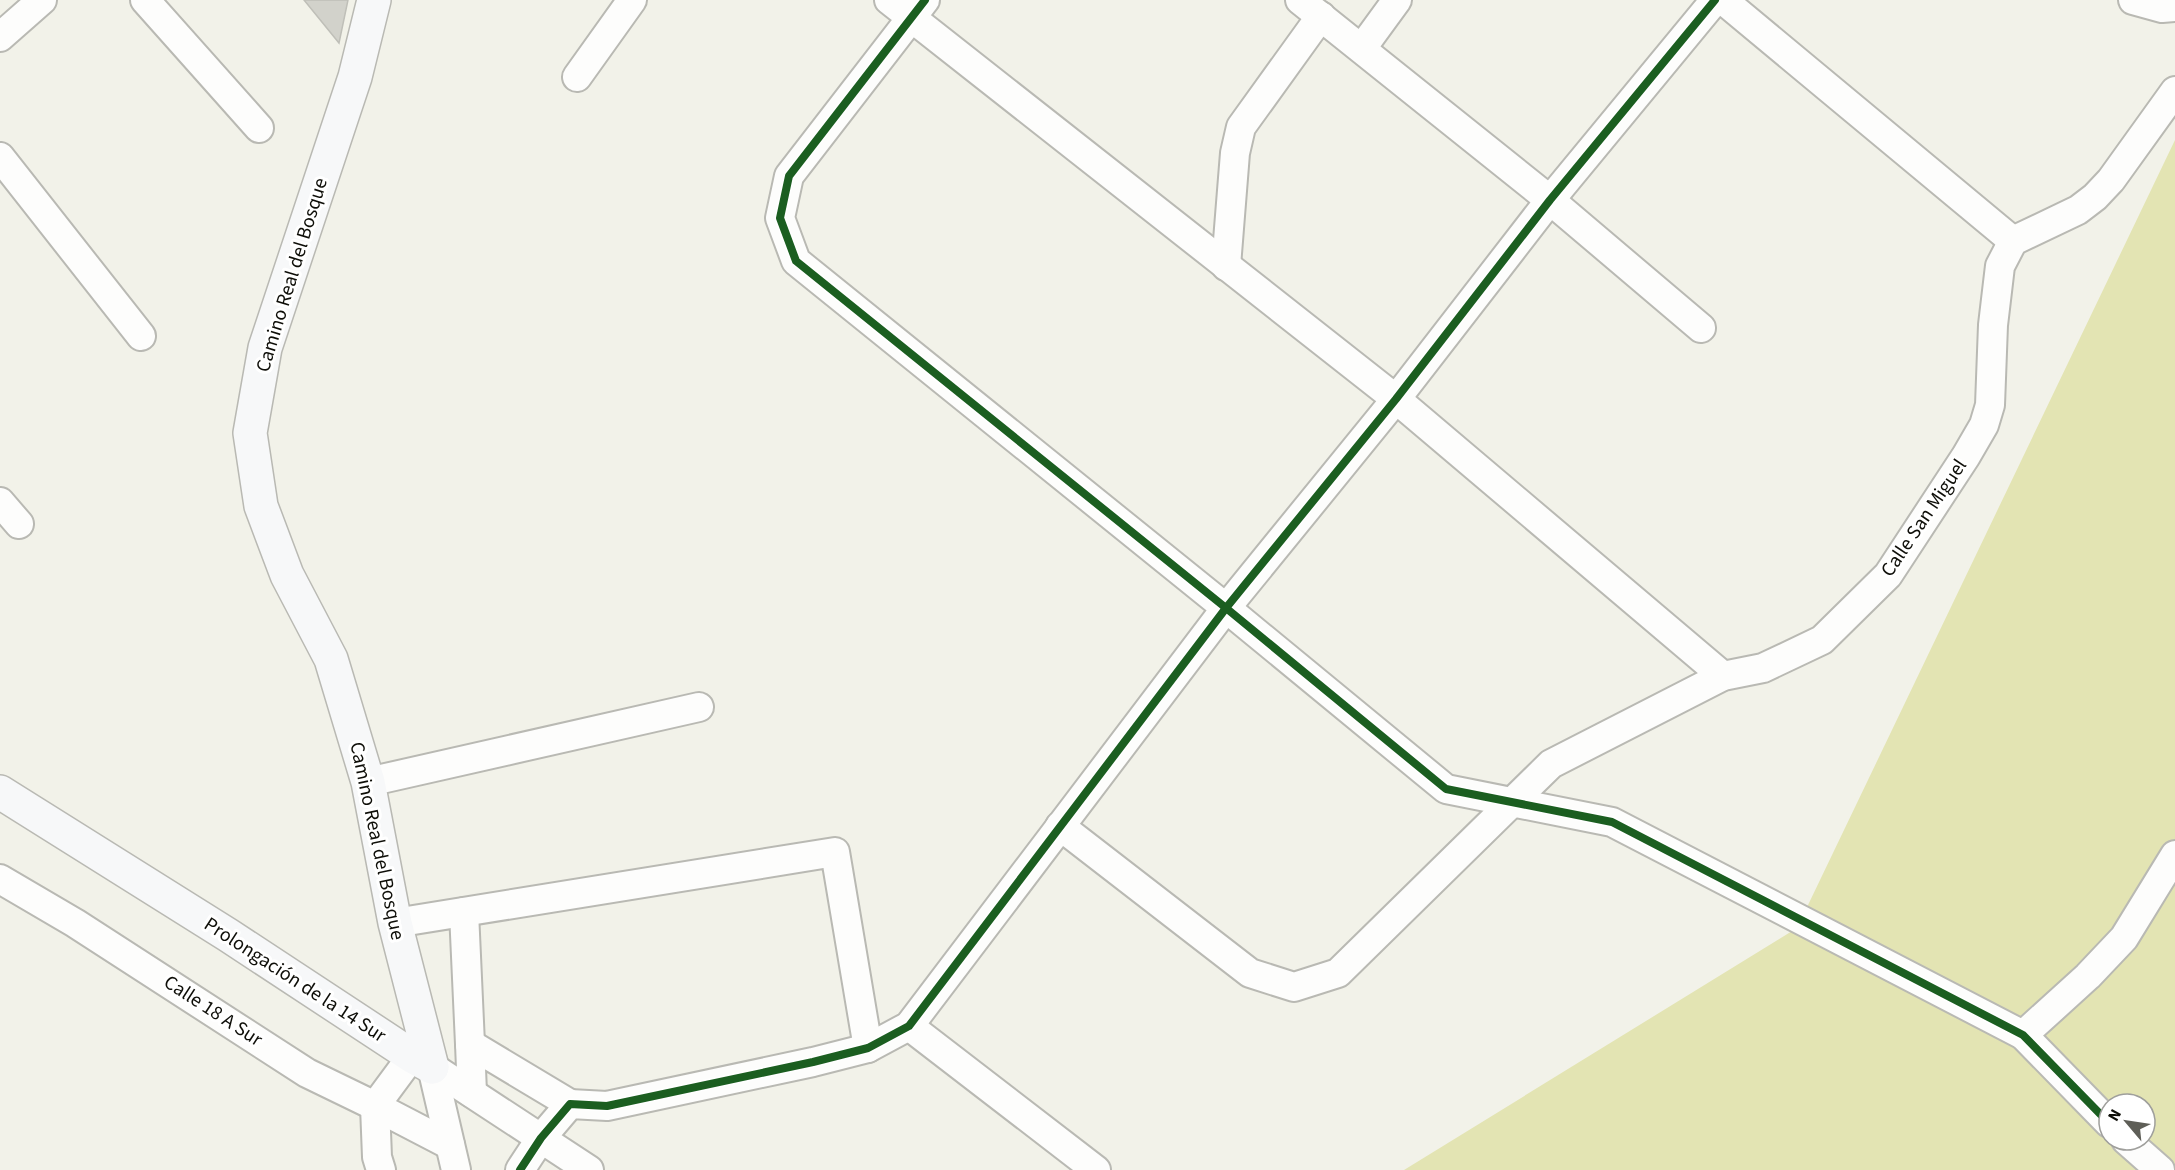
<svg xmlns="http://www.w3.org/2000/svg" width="2175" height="1170" font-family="'Source Sans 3',sans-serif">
  <rect width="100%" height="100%" fill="#f2f2e9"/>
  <path fill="#e3e4b3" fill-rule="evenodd" d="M2175 140V1170H1404L1797 928ZM2109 1104H2145V1140H2109Z"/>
  <path fill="#d2d2cb" stroke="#bfbfb8" stroke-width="1.5" d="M304 0H348L339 43Z"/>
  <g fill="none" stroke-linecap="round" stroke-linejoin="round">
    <g stroke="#b9b9b3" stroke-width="32">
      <g id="street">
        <path d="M145 0 259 128"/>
        <path d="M889 0 1396 399 1723 676"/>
        <path d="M925 0 789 176 780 218 796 261 1226 608 1446 789 1612 822 2023 1035 2109 1123"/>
        <path d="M1300 0 1550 200 1701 328"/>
        <path d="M1723 0 2013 241"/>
        <path d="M2133 0 2162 8 2175 7"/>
        <path d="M0 37 42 0"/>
        <path d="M1362 48 1397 0"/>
        <path d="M577 77 632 0"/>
        <path d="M0 157 141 336"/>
        <path d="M1226 266 1235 153 1241 127 1321 16"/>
        <path d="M0 502 19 524"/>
        <path d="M368 782 699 707"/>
        <path d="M1060 826 1250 973 1294 987 1338 973 1551 764 1723 676 1763 668 1822 640 1888 575 1966 456 1984 425 1990 405 1993 325 2000 266 2013 241 2078 210 2095 197 2111 180 2175 91"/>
        <path d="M0 879 75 923 307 1073 375 1106 412 1056"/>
        <path d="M464 912 470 1044"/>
        <path d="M395 923 835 852 868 1048"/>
        <path d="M909 1026 1096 1170"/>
        <path d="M2023 1035 2088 976 2124 938 2175 855"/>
        <path d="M432 1067 589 1170"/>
        <path d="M432 1067 456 1170"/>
        <path d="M472 1093 470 1044 570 1104"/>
        <path d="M375 1106 450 1145"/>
        <path d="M375 1106 377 1157 381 1170"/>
        <path d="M2126 1140 2160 1170"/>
        <path d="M520 1170 541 1138 570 1104 607 1106 813 1062 868 1048 909 1026 1226 608 1396 399 1550 200 1715 0"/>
      </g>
    </g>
    <g stroke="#b9b9b3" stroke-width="36">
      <g id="secondary">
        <path d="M374 0 355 77 265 348 250 433 261 506 287 575 331 659 368 782 395 923 432 1067"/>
        <path d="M0 792 228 935 412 1056 432 1067"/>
      </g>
    </g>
    <use href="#street" stroke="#fdfdfc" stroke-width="28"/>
    <use href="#secondary" stroke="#f7f8f9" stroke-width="33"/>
    <g stroke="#fff" stroke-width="11">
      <g id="cycleway">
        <path d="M925 0 789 176 780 218 796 261 1226 608 1446 789 1612 822 2023 1035 2109 1123"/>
        <path d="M520 1170 541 1138 570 1104 607 1106 813 1062 868 1048 909 1026 1226 608 1396 399 1550 200 1715 0"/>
      </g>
    </g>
    <use href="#cycleway" stroke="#1b5e20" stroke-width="8"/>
  </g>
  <g text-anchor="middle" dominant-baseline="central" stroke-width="6" stroke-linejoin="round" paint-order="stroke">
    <g font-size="20" fill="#0e0e08" stroke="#fff">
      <text transform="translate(292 275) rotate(-73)">Camino Real del Bosque</text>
      <text transform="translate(1924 518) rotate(-56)">Calle San Miguel</text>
      <text transform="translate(377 841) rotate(78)">Camino Real del Bosque</text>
      <text transform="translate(295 980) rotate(33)">Prolongación de la 14 Sur</text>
      <text transform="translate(213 1011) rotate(33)">Calle 18 A Sur</text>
    </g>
  </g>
  <g transform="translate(2127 1122) rotate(299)"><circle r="28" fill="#ffffff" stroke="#9f9f9c" stroke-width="1.5"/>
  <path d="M0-4.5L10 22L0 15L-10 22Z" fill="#5e5e57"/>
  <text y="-9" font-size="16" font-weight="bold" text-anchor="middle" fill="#0e0e08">N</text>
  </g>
</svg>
